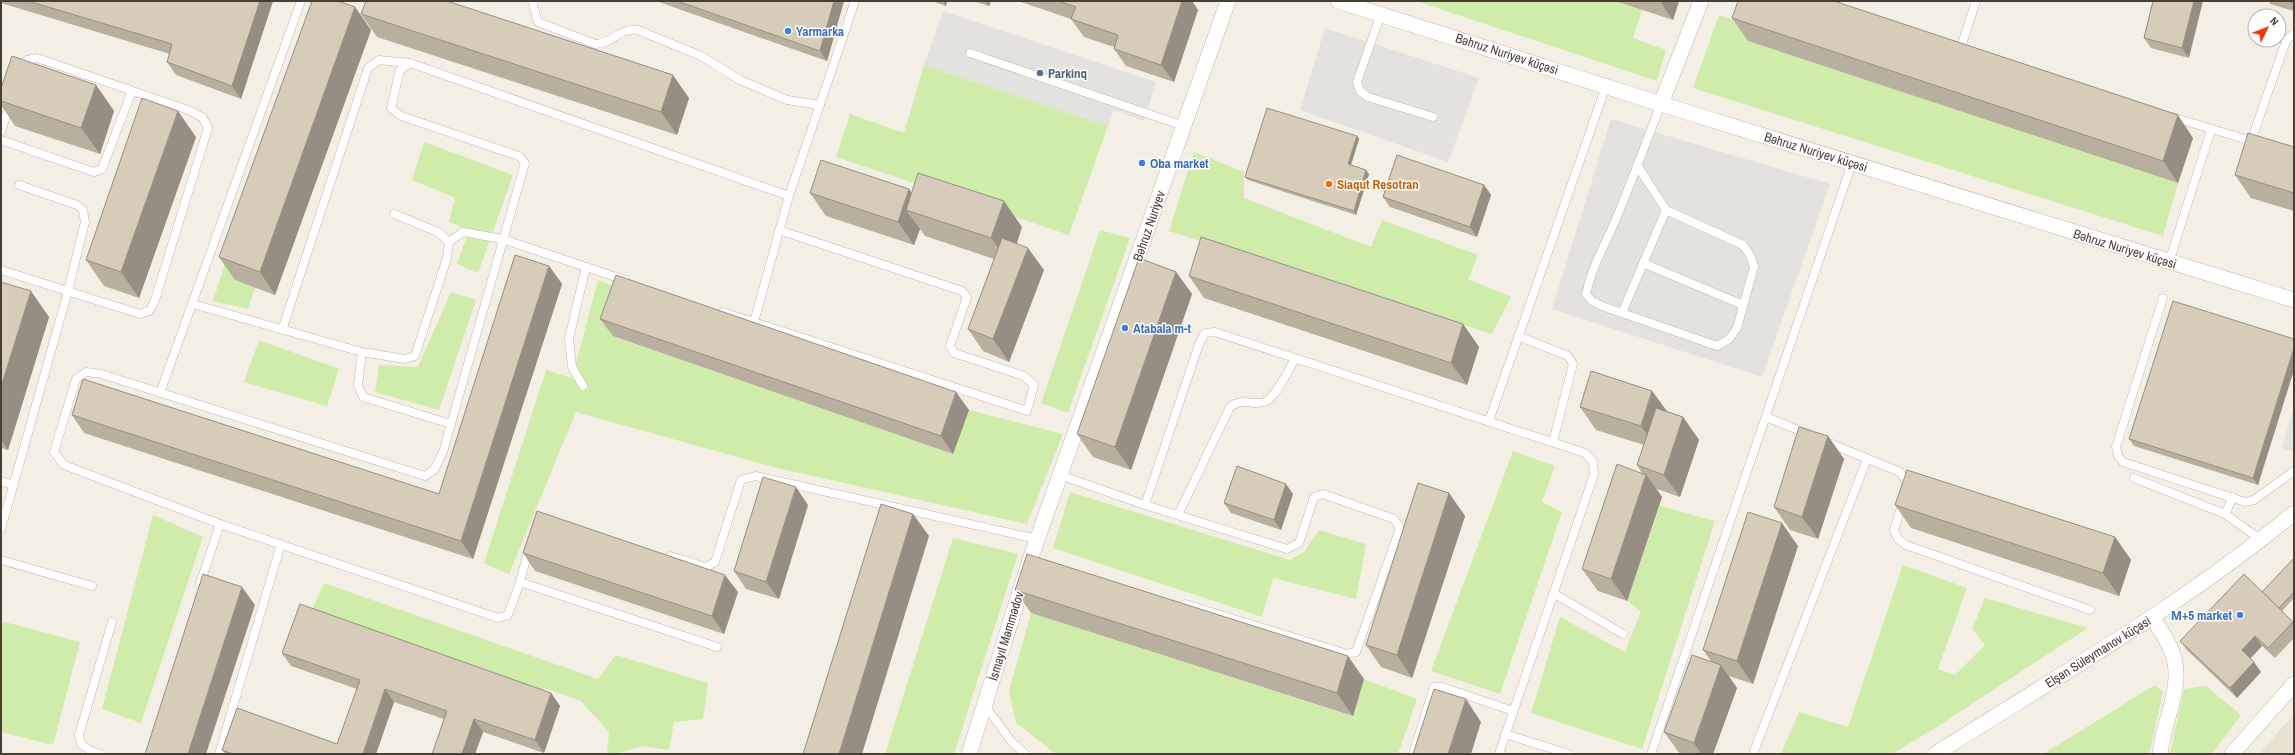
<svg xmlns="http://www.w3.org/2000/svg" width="2295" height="755" font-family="'Archivo Narrow',sans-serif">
  <rect width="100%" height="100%" fill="#f4efe5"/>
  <path fill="#e9e1d2" d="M2294 714V754H2259Z"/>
  <g fill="#cfecaa">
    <path d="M1416 1H1615L1642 10 1633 38 1666 50 1657 81Z"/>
    <path d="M1719 15 1753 26 1748 41 2178 183 2163 236 1693 88Z"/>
    <path d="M924 65 1108 126 1069 235 836 157 850 114 904 133Z"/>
    <path d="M278 100 235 280 255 287 248 309 213 301Z"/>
    <path d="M424 142 513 175 478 273 457 264 469 230 449 222 455 198 412 180Z"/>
    <path d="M1194 152 1244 172V198L1371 247 1382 220 1478 255 1468 279 1511 297 1492 334 1169 231Z"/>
    <path d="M1100 230 1130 238 1068 413 1041 403Z"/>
    <path d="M598 280 628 292 613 336 953 454 969 410 1063 434 1027 524 777 468 576 412 509 574 484 563 546 370 572 378Z"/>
    <path d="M451 292 476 300 439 410 375 392 379 365 418 367Z"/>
    <path d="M259 340 339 369 327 406 244 382Z"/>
    <path d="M1513 451 1555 466 1542 502 1562 512 1500 694 1431 671Z"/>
    <path d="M1070 492 1290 560 1304 552 1319 530 1366 544 1356 599 1273 578 1262 617 1053 548Z"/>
    <path d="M1660 506 1715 521 1642 749 1531 713 1560 617 1625 652 1641 611 1627 601Z"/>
    <path d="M153 515 203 537 141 723 102 709Z"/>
    <path d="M953 538 1018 554 954 754H885Z"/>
    <path d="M1903 565 1967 588 1938 669 1955 675 1985 645 1972 629 1985 598 2088 628 1938 726 1892 754H1781L1799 712 1848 727Z"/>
    <path d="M324 583 598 679 616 655 708 683 703 719 674 722 669 750 642 746 616 754H607L609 732 581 701 544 688 542 700 309 617Z"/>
    <path d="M1031 613 1352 716 1364 679 1417 699 1398 754H1056L1016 723 1009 691Z"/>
    <path d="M1 621 80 642 53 745 1 732Z"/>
    <path d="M2155 685 2163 692 2149 754H2043Z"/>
    <path d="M2206 686 2241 715 2212 754H2170L2184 689Z"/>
  </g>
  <g fill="#e4e2de">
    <path d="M943 11 1156 82 1144 121 1113 110 1108 126 924 65Z"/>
    <path d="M1325 28 1479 78 1448 162 1300 110Z"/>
    <path d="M1611 119 1830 184 1762 377 1552 309Z"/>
    <path d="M2294 406V452L2282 448Z"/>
  </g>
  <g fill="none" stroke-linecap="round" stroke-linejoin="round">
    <g stroke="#c0b7a7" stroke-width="9">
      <g id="lane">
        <path d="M532 1 538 22 595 44C613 44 619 27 638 30L701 56 740 80 759 88 787 100 820 105"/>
        <path d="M1381 14 1357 82 1360 91 1368 97 1433 117"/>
        <path d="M1961 47 1976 1"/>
        <path d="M970 53 1184 126"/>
        <path d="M2172 117 2255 142"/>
        <path d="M1 132 10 104"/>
        <path d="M1 140 94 172 102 169 132 91"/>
        <path d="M2251 141 2286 41 2294 33"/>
        <path d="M1637 165 1666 210 1743 245 1751 257 1754 267 1737 328 1729 339 1717 346 1602 306 1592 301 1586 294C1591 269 1603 249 1613 226 1630 186 1645 145 1661 104"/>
        <path d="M449 242 463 232 502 239 625 280"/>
        <path d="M2169 262 2211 130"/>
        <path d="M1643 263 1743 305"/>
        <path d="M1 270 140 314 149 311 154 303 208 128 203 118 191 111 37 58 27 60 20 70"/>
        <path d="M2163 298 2116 447 2118 456 2123 462 2245 502 2254 500 2294 471"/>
        <path d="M193 304 362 352 358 385 363 397 451 424"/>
        <path d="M723 312 1027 411 1034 385 1024 376 954 353 950 346 967 297 962 291 779 230"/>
        <path d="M1622 313 1666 210"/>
        <path d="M754 322 789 196 855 1"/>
        <path d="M282 330 368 68 379 60 410 63"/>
        <path d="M1518 336 1568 356 1573 364 1553 442"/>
        <path d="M362 352 405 359 415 356 447 258 449 242 438 232 394 214"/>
        <path d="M583 386 572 367 569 338 586 267"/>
        <path d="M160 393 301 1"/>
        <path d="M1766 417 1808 434"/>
        <path d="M1489 421 1606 86"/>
        <path d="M1824 441 1900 472 1905 480 1906 489"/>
        <path d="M1060 475 1145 505 1287 549 1299 543 1314 497 1323 494 1394 519 1400 528 1356 652 1347 654 1185 604"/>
        <path d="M2134 478 2225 514 2261 540"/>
        <path d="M1 481 14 485"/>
        <path d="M1903 502 1894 530 1898 539 1906 545 2090 610"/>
        <path d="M1145 505 1199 344 1205 333 1215 332 1585 453 1593 462 1594 474 1499 754"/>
        <path d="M2225 514 2233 497"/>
        <path d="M1178 515 1230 407C1245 397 1250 406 1264 402 1275 399 1289 369 1295 359"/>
        <path d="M1 529 68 291 85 222 83 210 77 205 19 185"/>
        <path d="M529 548 520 582 508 615 498 618 220 524 64 465 54 452 76 379 86 372 101 374 425 476 434 470 443 452 525 163 519 156 401 116 391 108 400 70 410 63 789 196"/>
        <path d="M670 556 706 567 715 562 741 480 756 476 1037 539"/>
        <path d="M1 560 92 586"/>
        <path d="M520 582 717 647"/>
        <path d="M200 584 220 524"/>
        <path d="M1553 593 1623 634"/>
        <path d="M984 704 1011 741 1025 754"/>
        <path d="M1505 734 1569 754"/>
        <path d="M101 754 91 751 81 744 79 735 112 622"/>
        <path d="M219 754 281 544"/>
        <path d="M1413 754 1434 687H1442L1513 711"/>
        <path d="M1651 754 1852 163"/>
        <path d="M1753 754 1867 459"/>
      </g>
    </g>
    <g stroke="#c0b7a7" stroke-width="16">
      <g id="street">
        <path d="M1338 1 1661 104 2294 300"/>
        <path d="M1661 104 1701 1"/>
        <path d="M2153 618C2159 629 2168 640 2172 652 2185 685 2163 721 2160 754"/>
        <path d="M969 754 1031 557 1228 1"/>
        <path d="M1935 754C2057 677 2182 605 2294 513"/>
        <path d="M2232 754 2294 684"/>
      </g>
    </g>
    <use href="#lane" stroke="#fff" stroke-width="8"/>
    <use href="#street" stroke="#fff" stroke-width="15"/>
  </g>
  <g fill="#b9af9f">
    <path d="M1 1H273L241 99 176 75 167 62 170 54 1 3Z"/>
    <path d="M656 1H844L827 61Z"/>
    <path d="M932 1H947L946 6Z"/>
    <path d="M973 1H991L989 6Z"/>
    <path d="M1018 1H1192L1198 10 1174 82 1126 66 1114 49V47L1084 37 1071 19Z"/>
    <path d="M1615 1H1679L1673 20Z"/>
    <path d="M2153 1 2189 58 2151 48 2144 38Z"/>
    <path d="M2269 1H2294V11L2270 4Z"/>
    <path d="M355 7 371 30 275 295 235 280 219 257Z"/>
    <path d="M361 14 689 98 677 135 377 37Z"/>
    <path d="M1732 18 2193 138 2178 183 1748 41Z"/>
    <path d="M96 85 114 111 100 154 15 126 1 105V88Z"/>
    <path d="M1357 136 1359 139 1351 165 1369 174 1356 215 1248 180 1245 177Z"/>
    <path d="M196 137 139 298 104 286 86 260Z"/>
    <path d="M2294 147V211L2251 198 2235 175Z"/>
    <path d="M1484 185 1491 195 1477 237 1390 207 1383 197Z"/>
    <path d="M810 193H912L1022 227 1017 243 1044 270 1009 362 983 351 968 329 994 259 925 236 920 229 914 245 826 216Z"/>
    <path d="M549 266 562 284 473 559 84 433 72 415 439 494Z"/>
    <path d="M1176 272 1192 294 1131 470 1093 457 1077 434Z"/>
    <path d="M1189 276 1463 324 1479 347 1467 385 1204 298Z"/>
    <path d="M1 282 49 317 8 450 1 448Z"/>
    <path d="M600 319 969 410 953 454 613 336Z"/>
    <path d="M2294 339 2258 485 2134 446 2129 439Z"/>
    <path d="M1652 391 1667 411 1683 417 1699 440 1680 497 1657 489 1662 497 1627 601 1598 591 1582 569 1642 473 1637 465 1644 445 1596 430 1580 407Z"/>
    <path d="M1828 436 1844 459 1818 539 1790 530 1774 507Z"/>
    <path d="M1449 493 1465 516 1412 678 1381 667 1366 645Z"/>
    <path d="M1293 494 1281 530 1231 513 1224 503Z"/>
    <path d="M808 505 779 599 746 589 734 571Z"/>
    <path d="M1895 505 2115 537 2131 560 2119 596 1911 528Z"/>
    <path d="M1798 546 1753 684 1729 676 1737 688 1713 754H1680L1664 732 1711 661 1703 650Z"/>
    <path d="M523 553 738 592 724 634 535 571Z"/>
    <path d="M2294 558V598L2282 611 2294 623V638L2275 658 2262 646 2250 658 2261 672 2237 698 2187 650 2180 641 2262 592Z"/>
    <path d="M1015 590 1364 679 1353 716 1031 613Z"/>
    <path d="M282 653 551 693 560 706 544 753 483 732 475 754H432L444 719 394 702 376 754H225L222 750 337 744 357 689 291 666Z"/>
  </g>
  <g fill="#968e82">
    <path d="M260 1H273L241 99 232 86Z"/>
    <path d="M834 1H844L827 61 820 51Z"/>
    <path d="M943 1H947L946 6Z"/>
    <path d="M986 1H991L989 6Z"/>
    <path d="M1182 1H1192L1198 10 1174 82 1161 65Z"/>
    <path d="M1660 1H1679L1673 20Z"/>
    <path d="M2194 1H2203L2189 58 2182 48Z"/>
    <path d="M355 7 371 30 275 295 260 272Z"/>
    <path d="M673 75 689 98 677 135 661 112Z"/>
    <path d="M96 85 114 111 100 154 81 128Z"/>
    <path d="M178 111 196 137 139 298 121 272Z"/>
    <path d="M2178 115 2193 138 2178 183 2163 161Z"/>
    <path d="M1357 136 1359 139 1350 168 1348 164Z"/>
    <path d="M1366 170 1369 174 1356 215 1354 211Z"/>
    <path d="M1484 185 1491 195 1477 237 1470 227Z"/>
    <path d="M909 189 925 212 906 210 920 229 914 245 898 222Z"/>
    <path d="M1004 201 1022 227 1010 264 991 238Z"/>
    <path d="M1028 248 1044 270 1009 362 993 339Z"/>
    <path d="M549 266 562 284 473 559 461 541Z"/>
    <path d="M1176 272 1192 294 1131 470 1115 447Z"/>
    <path d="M31 291 49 317 8 450 1 440V387Z"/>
    <path d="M1463 324 1479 347 1467 385 1451 363Z"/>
    <path d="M2294 348V370L2258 485 2253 478Z"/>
    <path d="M1652 391 1668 413 1657 449 1641 426Z"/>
    <path d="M956 392 969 410 953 454 941 436Z"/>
    <path d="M1683 417 1699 440 1680 497 1664 475Z"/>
    <path d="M1828 436 1844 459 1818 539 1802 517Z"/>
    <path d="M1646 475 1662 497 1627 601 1611 579Z"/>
    <path d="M1286 484 1293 494 1281 530 1274 520Z"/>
    <path d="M796 487 808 505 779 599 766 582Z"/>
    <path d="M1449 493 1465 516 1412 678 1397 655Z"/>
    <path d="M913 514 929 536 862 754H839Z"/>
    <path d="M1782 523 1798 546 1753 684 1737 661Z"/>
    <path d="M2115 537 2131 560 2119 596 2103 573Z"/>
    <path d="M725 575 738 592 724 634 712 616Z"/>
    <path d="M242 587 255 605 206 754H188Z"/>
    <path d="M2255 636 2262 646 2249 660 2242 650Z"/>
    <path d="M1348 656 1364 679 1353 716 1337 693Z"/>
    <path d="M2254 662 2261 672 2237 698 2230 688Z"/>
    <path d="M1721 665 1737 688 1713 754H1701L1694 743Z"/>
    <path d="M385 689 394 702 376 754H363Z"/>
    <path d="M551 693 560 706 544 753 535 740Z"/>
    <path d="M1466 699 1481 722 1471 754H1448Z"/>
    <path d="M474 719 483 732 475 754H462Z"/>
  </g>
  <g fill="#d7cbb9" stroke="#968e82">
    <path d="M28 1H260L232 86 167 62 172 44Z"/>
    <path d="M312 1H338L355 7 260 272 219 257Z"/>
    <path d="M366 1H447L673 75 661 112 361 14Z"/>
    <path d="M677 1H834L820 51Z"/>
    <path d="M1058 1H1182L1161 65 1114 49 1118 35 1071 19 1076 7Z"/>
    <path d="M1738 1H1834L2178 115 2163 161 1732 18Z"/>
    <path d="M2153 1H2194L2182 48 2144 38Z"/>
    <path d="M2288 1H2294V3Z"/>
    <path d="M12 56 96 85 81 128 1 101V88Z"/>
    <path d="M142 98 178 111 121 272 86 260Z"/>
    <path d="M1267 108 1357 136 1348 164 1366 170 1354 211 1245 177Z"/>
    <path d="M2248 133 2294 147V193L2235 175Z"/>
    <path d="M1397 155 1484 185 1470 227 1383 197Z"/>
    <path d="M821 160 909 189 898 222 810 193Z"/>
    <path d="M918 173 1004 201 991 238 906 210Z"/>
    <path d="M1201 237 1463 324 1451 363 1189 276Z"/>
    <path d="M1002 238 1028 248 993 339 968 329Z"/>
    <path d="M515 255 549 266 461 541 72 415 83 379 439 494Z"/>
    <path d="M1139 258 1176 272 1115 447 1077 434Z"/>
    <path d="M616 275 956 392 941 436 600 319Z"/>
    <path d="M1 282 31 291 1 387Z"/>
    <path d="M2173 301 2294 339V348L2253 478 2129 439Z"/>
    <path d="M1591 371 1652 391 1641 426 1580 407Z"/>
    <path d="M1656 408 1683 417 1664 475 1637 465Z"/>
    <path d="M1799 427 1828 436 1802 517 1774 507Z"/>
    <path d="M1617 464 1646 475 1611 579 1582 569Z"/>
    <path d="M1237 466 1286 484 1274 520 1224 503Z"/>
    <path d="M1907 470 2115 537 2103 573 1895 505Z"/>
    <path d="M763 477 796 487 766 582 734 571Z"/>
    <path d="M1418 483 1449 493 1397 655 1366 645Z"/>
    <path d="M881 504 913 514 839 754H803Z"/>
    <path d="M537 511 725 575 712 616 523 553Z"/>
    <path d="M1748 512 1782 523 1737 661 1703 650Z"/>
    <path d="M1027 554 1348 656 1337 693 1015 590Z"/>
    <path d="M2294 558V592L2279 608 2262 592Z"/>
    <path d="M203 574 242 587 188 754H145Z"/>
    <path d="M2244 574 2293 622 2268 648 2255 636 2242 650 2254 662 2230 688 2180 641Z"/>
    <path d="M300 604 551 693 535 740 474 719 462 754H432L447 711 385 689 363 754H233L222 750 237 708 337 744 360 680 282 653Z"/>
    <path d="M1692 655 1721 665 1694 743 1664 732Z"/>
    <path d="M1434 689 1466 699 1448 754H1413Z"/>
  </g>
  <g fill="#3f7fe0" stroke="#fff" stroke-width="1.5">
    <circle cx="788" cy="31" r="4"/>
    <circle cx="1142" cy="163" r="4"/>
    <circle cx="1125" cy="328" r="4"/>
    <circle cx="2240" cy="615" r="4"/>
  </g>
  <circle fill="#5c6f8a" stroke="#fff" stroke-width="1.5" cx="1040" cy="73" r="4"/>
  <circle fill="#e8710a" stroke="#fff" stroke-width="1.5" cx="1329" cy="184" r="4"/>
  <g text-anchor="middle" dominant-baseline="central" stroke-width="3" stroke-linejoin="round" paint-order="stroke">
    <g font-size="13" font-weight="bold" fill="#366cbe" stroke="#fff" text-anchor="start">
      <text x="796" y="31">Yarmarka</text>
      <text x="1150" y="163">Oba market</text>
      <text x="1133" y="328">Atabala m-t</text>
      <text x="2232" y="615" text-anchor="end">М+5 market</text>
    </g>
    <g font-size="13" fill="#473f34" stroke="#fff">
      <text transform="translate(1507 54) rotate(18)">Bəhruz Nuriyev küçəsi</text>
      <text transform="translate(1816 152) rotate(17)">Bəhruz Nuriyev küçəsi</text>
      <text transform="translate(1149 226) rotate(-71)">Bəhruz Nuriyev</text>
      <text transform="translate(2125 249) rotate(17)">Bəhruz Nuriyev küçəsi</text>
      <text transform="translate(1006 636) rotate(-73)">İsmayıl Məmmədov</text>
      <text transform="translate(2098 652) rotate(-32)">Elşən Süleymanov küçəsi</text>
    </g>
    <g font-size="13" font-weight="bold" fill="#4e5e75" stroke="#fff" text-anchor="start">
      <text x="1048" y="73">Parkinq</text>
    </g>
    <g font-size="13" font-weight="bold" fill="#c56008" stroke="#fff" text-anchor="start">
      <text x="1337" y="184">Siaqut Resotran</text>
    </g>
  </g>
  <rect width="2295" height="755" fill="none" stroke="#473f34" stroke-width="4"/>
  <g transform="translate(2267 28) rotate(47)"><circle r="19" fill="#ffffff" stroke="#b5b2ae"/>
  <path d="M0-3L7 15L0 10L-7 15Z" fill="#ff3111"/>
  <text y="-6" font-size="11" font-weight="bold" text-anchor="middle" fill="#473f34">N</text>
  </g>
</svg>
